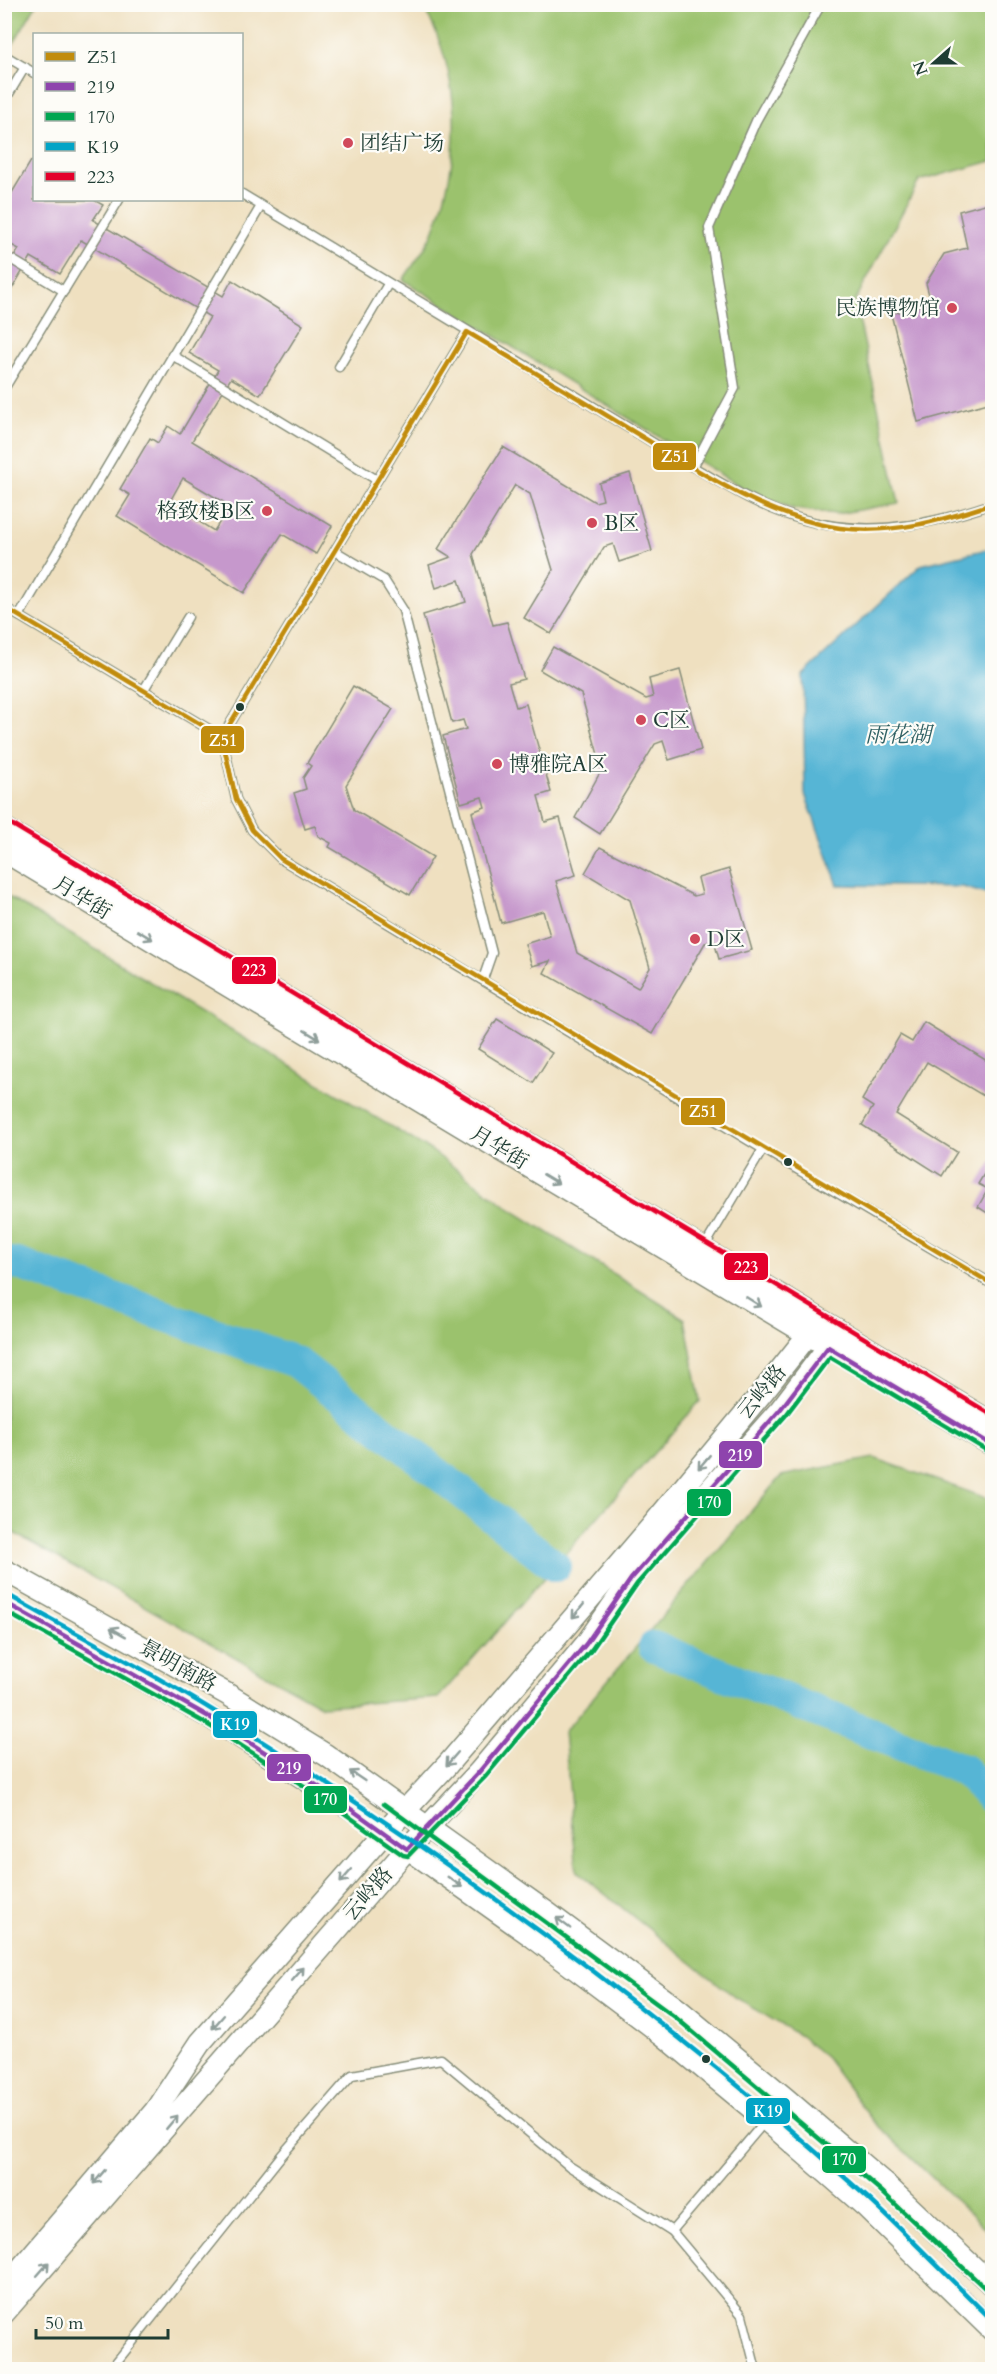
<svg xmlns="http://www.w3.org/2000/svg" width="997" height="2374" font-family="Cardo,'Noto Serif SC',serif">
  <rect width="100%" height="100%" fill="#fdfcf7"/>
  <filter id="ink" filterUnits="userSpaceOnUse"><feTurbulence type="fractalNoise" baseFrequency=".0167" numOctaves="2"/><feDisplacementMap in="SourceGraphic" scale="12" xChannelSelector="R" yChannelSelector="G"/><feConvolveMatrix kernelMatrix="1 2 1 2 8 2 1 2 1" color-interpolation-filters="sRGB"/></filter>
  <filter id="wash" filterUnits="userSpaceOnUse"><feTurbulence type="fractalNoise" baseFrequency=".008" numOctaves="4" result="noise"/><feDisplacementMap in="SourceGraphic" scale="24" xChannelSelector="R" yChannelSelector="G"/><feGaussianBlur stdDeviation="1.35" result="paint"/><feColorMatrix in="noise" values="0 0 0 0 0 0 0 0 0 0 0 0 0 0 0 0 0 1.4 0 .05"/><feComposite in="paint" operator="in"/></filter>
  <g filter="url(#wash)">
    <rect width="100%" height="100%" fill="#efe0c0"/>
    <g fill="#9bc26d" stroke="#5d8050" stroke-width="1.5">
      <path d="M4 5H36L13 44 5 39Z"/>
      <path d="M423 5H992V161L919 181 855 301 899 503 836 514 794 509 749 492 403 280C413 264 428 247 434 230 463 154 462 77 423 5Z"/>
      <path d="M5 895 432 1151 512 1210 685 1319 700 1401 438 1698 322 1706 5 1528Z"/>
      <path d="M874 1458 992 1500V2235L872 2120 826 2058 800 2036 735 1997 577 1872 564 1732 781 1476Z"/>
    </g>
    <path fill="#56b5d5" stroke="#3a7984" stroke-width="1.5" d="M992 548V896L963 887 838 885 805 794 803 675 921 565Z"/>
    <g fill="none" stroke-linecap="round" stroke-linejoin="round">
      <g stroke="#56b5d5" stroke-width="32">
        <path d="M4 1262 18 1264 296 1362 555 1566"/>
        <path d="M654 1647 964 1770 992 1799"/>
      </g>
    </g>
    <g id="blocks">
      <g fill="#c698cc" fill-rule="evenodd">
        <path d="M31 161 34 163V200H94L103 205 93 220 223 296 232 280 303 325 260 395 231 378 192 441 332 526 316 554 282 534 244 593 117 516 130 495 120 489 150 438 158 443 168 426 180 434 218 370 189 353 210 317 81 240 60 274 31 257 4 302V273L19 249 4 241V206ZM183 478 230 506 214 531 169 503Z"/>
        <path d="M992 202V402L918 422 891 314 931 303 926 283 944 254 967 248 959 211Z"/>
        <path d="M503 447 595 502 603 500 599 483 630 473 652 551 619 562 613 544 604 547 551 634 524 618 553 570 530 494 515 485 473 554 493 625 507 622 524 679 509 683 516 707 526 704 551 792 538 796 545 822 560 818 576 875 556 881 577 953 638 988 650 968 630 900 585 873 600 847 694 896 702 894 698 878 729 869 752 950 719 959 714 941 705 943 652 1034 544 973 550 961 532 966 525 944 550 936 543 911 501 923 472 812 485 807 482 797 461 803 443 736 466 729 463 720 452 723 423 615 466 602 459 580 436 588 429 565 451 557 438 549Z"/>
        <path d="M553 647 646 699 653 697 649 679 680 670 701 750 669 760 663 741 655 744 600 834 575 818 602 769 581 694 540 670Z"/>
        <path d="M353 686 393 709 346 785 354 810 433 857 410 895 329 847 331 843 318 836 315 826 305 829 294 793 306 789 303 778 311 766 307 763Z"/>
        <path d="M497 1019 552 1053 533 1083 478 1049Z"/>
        <path d="M924 1022 992 1064V1101L927 1062 896 1114 957 1152 942 1176 862 1125 873 1107 862 1100 900 1035 912 1042Z"/>
        <path d="M992 1161V1216L978 1207 988 1189 978 1184Z"/>
      </g>
    </g>
  </g>
  <g filter="url(#ink)">
    <use href="#blocks" fill-opacity="0" stroke="#878e7a" stroke-width="1.5"/>
    <g fill="none" stroke-linecap="round" stroke-linejoin="round">
      <g stroke="#878e7a" stroke-width="11">
        <g id="service">
          <path d="M4 55 34 73"/>
          <path d="M4 102 25 67"/>
          <path d="M242 194 693 467C722 483 751 502 783 513 855 540 922 528 992 504"/>
          <path d="M4 255 64 291"/>
          <path d="M467 332 222 737 236 799 252 830 281 859 763 1149 992 1284"/>
          <path d="M172 355 377 480"/>
          <path d="M339 367 388 284"/>
          <path d="M4 389 119 200"/>
          <path d="M693 467 735 388 709 228 756 121 821 4"/>
          <path d="M335 551 384 580 403 610 492 953 483 979"/>
          <path d="M4 607 222 737"/>
          <path d="M19 616 261 206"/>
          <path d="M143 691 188 617"/>
          <path d="M703 1249 763 1149"/>
          <path d="M672 2231 784 2099"/>
          <path d="M110 2370 281 2156 352 2075 441 2059 569 2166 672 2231 742 2315 756 2370"/>
        </g>
      </g>
      <g stroke="#878e7a" stroke-width="24">
        <g id="tertiary">
          <path d="M4 828 992 1423"/>
          <path d="M4 851 992 1445"/>
          <path d="M4 1570 227 1694 326 1755 549 1914 680 2011 785 2098 885 2184 992 2285"/>
          <path d="M4 1602 211 1718 362 1816 533 1937 662 2034 766 2120 865 2206 992 2330"/>
          <path d="M4 2288 155 2111 200 2043 385 1832 448 1764 651 1527 761 1394 808 1335 818 1318"/>
          <path d="M4 2313 407 1849 479 1772 586 1644 631 1579 780 1410 828 1347 838 1330"/>
        </g>
      </g>
      <use href="#service" stroke="#fff" stroke-width="8"/>
      <use href="#tertiary" stroke="#fff" stroke-width="21"/>
      <g stroke="#fdfcf7" stroke-width="9">
        <g id="bus-1">
          <path d="M992 504C944 520 892 535 840 528 766 517 702 473 639 435 582 400 524 366 467 332L222 737 236 799 252 830 281 859 992 1284"/>
          <path d="M4 607 222 737 233 787"/>
        </g>
      </g>
      <g stroke="#fdfcf7" stroke-width="9">
        <path id="bus-2" d="M4 1602 211 1718 327 1792 407 1849 479 1772 586 1644 631 1579 780 1410 828 1347 992 1445"/>
      </g>
      <g stroke="#fdfcf7" stroke-width="9">
        <g id="bus-3">
          <path d="M4 1611 207 1724 323 1798 403 1855 408 1856 485 1777 592 1649 637 1584 786 1415 830 1357 988 1451"/>
          <path d="M384 1804 675 2017 880 2190 987 2290"/>
        </g>
      </g>
      <g stroke="#fdfcf7" stroke-width="9">
        <path id="bus-4" d="M8 1595C77 1635 150 1671 217 1713 445 1855 670 2019 869 2199 911 2238 951 2280 992 2320"/>
      </g>
      <g stroke="#fdfcf7" stroke-width="9">
        <path id="bus-5" d="M8 822 992 1415"/>
      </g>
      <use href="#bus-1" stroke="#c18c0d" stroke-width="4.5"/>
      <use href="#bus-2" stroke="#8e44ad" stroke-width="4.5"/>
      <use href="#bus-3" stroke="#00a651" stroke-width="4.5"/>
      <use href="#bus-4" stroke="#02a4c6" stroke-width="4.5"/>
      <use href="#bus-5" stroke="#e4002b" stroke-width="4.5"/>
    </g>
    <defs><path id="oneway-shaft" d="M-6 0H5M1.5-3L5.5 0L1.5 3" fill="none" stroke-width="1.6" stroke-linecap="round" stroke-linejoin="round" transform="scale(1.5)"/></defs>
    <g stroke="#8f9e9a">
      <use href="#oneway-shaft" transform="translate(145 935) rotate(31)"/>
      <use href="#oneway-shaft" transform="translate(312 1035) rotate(31)"/>
      <use href="#oneway-shaft" transform="translate(551 1179) rotate(31)"/>
      <use href="#oneway-shaft" transform="translate(754 1302) rotate(32)"/>
      <use href="#oneway-shaft" transform="translate(704 1462) rotate(130)"/>
      <use href="#oneway-shaft" transform="translate(578 1611) rotate(130)"/>
      <use href="#oneway-shaft" transform="translate(118 1632) rotate(-151)"/>
      <use href="#oneway-shaft" transform="translate(452 1759) rotate(131)"/>
      <use href="#oneway-shaft" transform="translate(357 1776) rotate(-146)"/>
      <use href="#oneway-shaft" transform="translate(346 1876) rotate(131)"/>
      <use href="#oneway-shaft" transform="translate(455 1882) rotate(35)"/>
      <use href="#oneway-shaft" transform="translate(563 1923) rotate(-143)"/>
      <use href="#oneway-shaft" transform="translate(298 1974) rotate(-49)"/>
      <use href="#oneway-shaft" transform="translate(218 2022) rotate(131)"/>
      <use href="#oneway-shaft" transform="translate(172 2122) rotate(-50)"/>
      <use href="#oneway-shaft" transform="translate(99 2177) rotate(130)"/>
      <use href="#oneway-shaft" transform="translate(43 2269) rotate(-49)"/>
    </g>
  </g>
  <g fill="#d1495b" stroke="#fdfcf7" stroke-width="2">
    <circle cx="348" cy="143" r="6"/>
    <circle cx="952" cy="308" r="6"/>
    <circle cx="267" cy="511" r="6"/>
    <circle cx="592" cy="523" r="6"/>
    <circle cx="641" cy="720" r="6"/>
    <circle cx="497" cy="764" r="6"/>
    <circle cx="695" cy="939" r="6"/>
  </g>
  <g fill="#1f3d34" stroke="#fdfcf7" stroke-width="2">
    <circle cx="240" cy="707" r="5"/>
    <circle cx="788" cy="1162" r="5"/>
    <circle cx="706" cy="2059" r="5"/>
  </g>
  <g text-anchor="middle" dominant-baseline="central" stroke-width="4.5" stroke-linejoin="round" paint-order="stroke">
    <g font-size="21" fill="#1f3d34" stroke="#fdfcf7" text-anchor="start">
      <text x="360" y="143">团结广场</text>
      <text x="940" y="308" text-anchor="end">民族博物馆</text>
      <text x="255" y="511" text-anchor="end">格致楼B区</text>
      <text x="604" y="523">B区</text>
      <text x="653" y="720">C区</text>
      <text x="509" y="764">博雅院A区</text>
      <text x="707" y="939">D区</text>
    </g>
    <g font-size="21" fill="#1f3d34" stroke="#fdfcf7">
      <text transform="translate(82 898) rotate(31)">月华街</text>
      <text transform="translate(499 1148) rotate(31)">月华街</text>
      <text transform="translate(762 1392) rotate(-51)">云岭路</text>
      <text transform="translate(178 1666) rotate(29)">景明南路</text>
      <text transform="translate(368 1894) rotate(-49)">云岭路</text>
    </g>
    <g font-size="22" font-style="italic" fill="#306164" stroke="#fdfcf7">
      <text x="898" y="735">雨花湖</text>
    </g>
  </g>
  <g stroke="#fdfcf7" stroke-width="2">
    <rect x="652" y="442" width="45" height="29" rx="6" fill="#c18c0d"/>
    <rect x="200" y="725" width="45" height="29" rx="6" fill="#c18c0d"/>
    <rect x="231" y="956" width="46" height="29" rx="6" fill="#e4002b"/>
    <rect x="680" y="1097" width="46" height="29" rx="6" fill="#c18c0d"/>
    <rect x="723" y="1252" width="46" height="29" rx="6" fill="#e4002b"/>
    <rect x="718" y="1440" width="45" height="29" rx="6" fill="#8e44ad"/>
    <rect x="686" y="1488" width="46" height="29" rx="6" fill="#00a651"/>
    <rect x="212" y="1710" width="46" height="29" rx="6" fill="#02a4c6"/>
    <rect x="266" y="1753" width="46" height="29" rx="6" fill="#8e44ad"/>
    <rect x="303" y="1785" width="45" height="29" rx="6" fill="#00a651"/>
    <rect x="745" y="2097" width="46" height="28" rx="6" fill="#02a4c6"/>
    <rect x="821" y="2145" width="46" height="29" rx="6" fill="#00a651"/>
  </g>
  <g font-size="16" text-anchor="middle" font-weight="bold" fill="#fff">
    <text x="675" y="462">Z51</text>
    <text x="223" y="746">Z51</text>
    <text x="254" y="976">223</text>
    <text x="703" y="1117">Z51</text>
    <text x="746" y="1273">223</text>
    <text x="740" y="1461">219</text>
    <text x="709" y="1508">170</text>
    <text x="235" y="1730">K19</text>
    <text x="289" y="1774">219</text>
    <text x="325" y="1805">170</text>
    <text x="768" y="2117">K19</text>
    <text x="844" y="2165">170</text>
  </g>
  <rect width="997" height="2374" fill="none" stroke="#fdfcf7" stroke-width="24"/>
  <rect x="33" y="33" width="210" height="168" fill="#fdfcf7" stroke="#a4b0a9" stroke-width="1.5"/>
  <rect x="45" y="52" width="30" height="9" fill="#c18c0d" stroke="#a4b0a9" stroke-width="1.5"/>
  <text x="87" y="63" font-size="18" fill="#1f3d34">Z51</text>
  <rect x="45" y="82" width="30" height="9" fill="#8e44ad" stroke="#a4b0a9" stroke-width="1.5"/>
  <text x="87" y="93" font-size="18" fill="#1f3d34">219</text>
  <rect x="45" y="112" width="30" height="9" fill="#00a651" stroke="#a4b0a9" stroke-width="1.5"/>
  <text x="87" y="123" font-size="18" fill="#1f3d34">170</text>
  <rect x="45" y="142" width="30" height="9" fill="#02a4c6" stroke="#a4b0a9" stroke-width="1.5"/>
  <text x="87" y="153" font-size="18" fill="#1f3d34">K19</text>
  <rect x="45" y="172" width="30" height="9" fill="#e4002b" stroke="#a4b0a9" stroke-width="1.5"/>
  <text x="87" y="183" font-size="18" fill="#1f3d34">223</text>
  <g transform="translate(934 63) rotate(249)" stroke="#fdfcf7" stroke-width="4.5" paint-order="stroke">
  <path d="M0-4.5L10 22L0 15L-10 22Z" fill="#1f3d34"/>
  <text y="-9" font-size="16" font-weight="bold" text-anchor="middle" fill="#1f3d34">N</text>
  </g>
  <path d="M36 2329v9h132v-9" fill="none" stroke="#1f3d34" stroke-width="3"/>
  <text x="45" y="2329" font-size="18" fill="#1f3d34" stroke="#fdfcf7" stroke-width="4.5" paint-order="stroke">50 m</text>
</svg>
